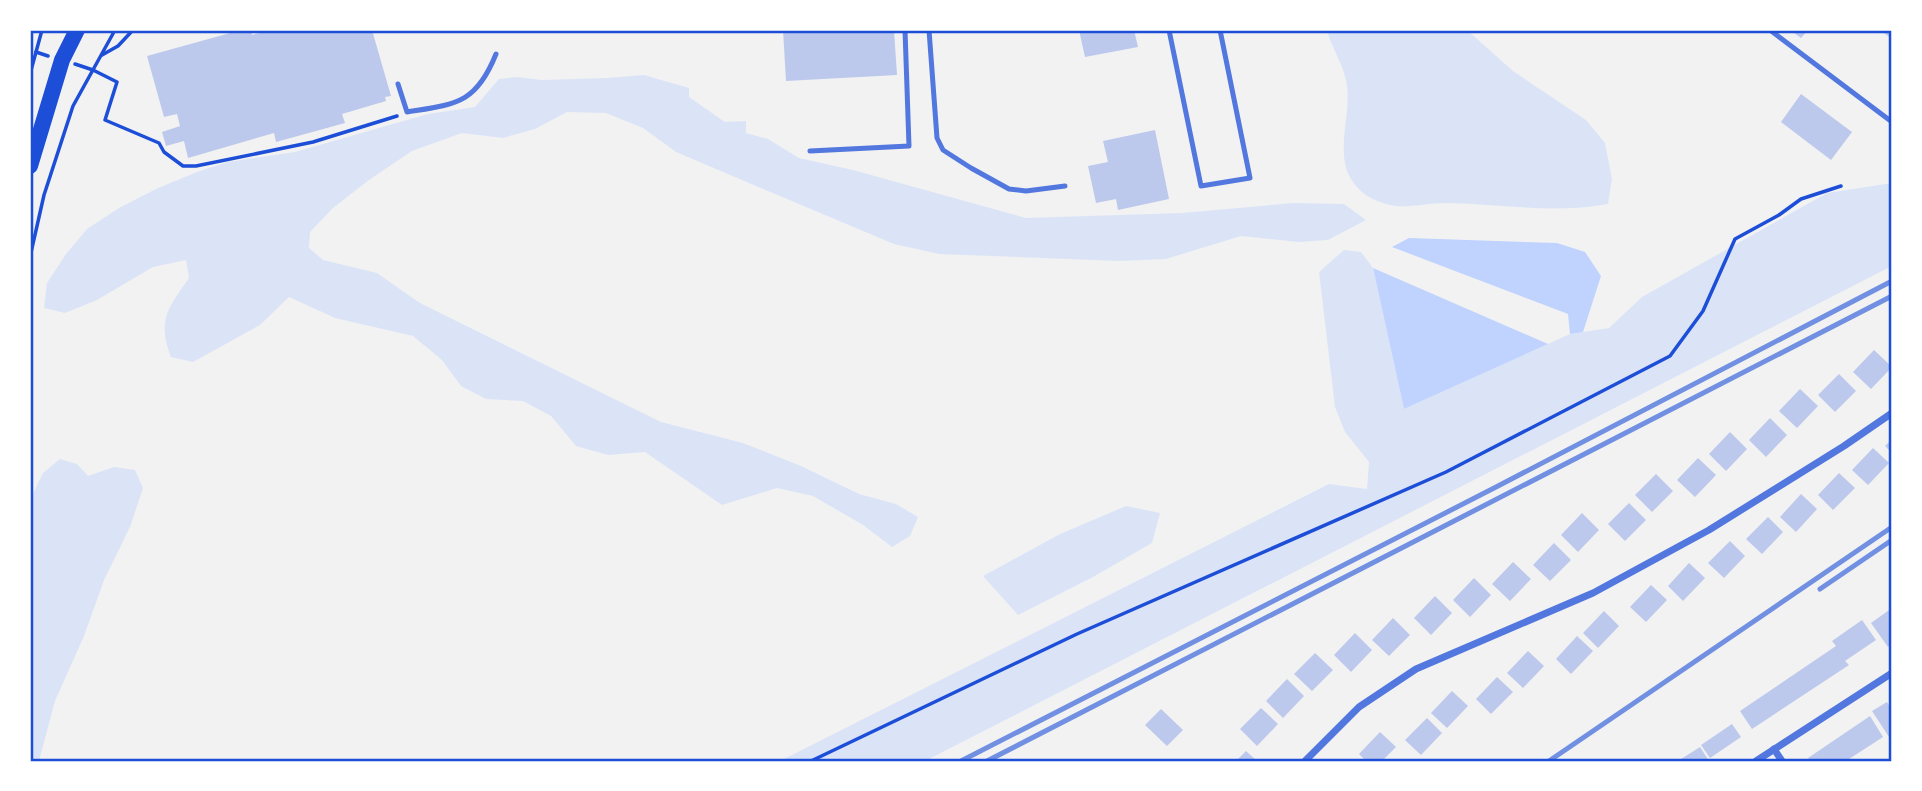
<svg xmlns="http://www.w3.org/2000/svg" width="1922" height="791" font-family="'Exo 2',sans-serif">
  <rect width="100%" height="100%" fill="#f2f2f2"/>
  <g fill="#dbe4f7">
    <path d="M1327 30H1467L1513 71 1586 120 1605 143 1612 179 1608 204C1555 214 1501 204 1448 203 1431 202 1406 209 1390 205 1373 201 1360 194 1351 179 1334 152 1353 111 1346 80 1342 62 1331 47 1327 30Z"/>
    <path d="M644 75 689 88V97L725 122 746 121V133L768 139 799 158 853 170 1026 218 1182 213 1293 203 1344 204 1366 220 1328 240 1298 242 1241 236 1166 259 1119 261 939 254 894 244 756 186 676 152 643 128 606 113 567 112 535 129 503 138 462 133 412 151 369 180 333 208 310 232 309 248 323 260 377 273 420 303 661 422 743 443 801 466 859 494 896 504 918 517 910 536 892 547 863 525 813 496 777 488 722 505 645 452 608 455 576 446 551 416 523 401 486 399 461 386 442 360 413 336 335 318 289 297 260 325 193 362 171 357C157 320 168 308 189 278L186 260 153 267 97 300 65 313 44 308 47 283 66 254 87 229 119 208 156 189 197 172 228 162 295 152 428 114 475 107 499 79 517 77 542 80 607 78Z"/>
    <path d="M1892 183V266L925 761H780L1329 484 1367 489 1369 462 1345 432 1335 407 1319 272 1344 250 1361 252 1373 268 1404 409 1570 334 1609 328 1642 297 1827 193Z"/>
    <path d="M60 459 77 464 88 476 114 467 135 470 143 488 130 527 104 580 84 636 55 701 39 761H30V500L43 473Z"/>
    <path d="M1126 506 1160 513 1152 543 1093 577 1018 615 983 576 1060 534Z"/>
  </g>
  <g fill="#bfd3fe">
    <path d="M1409 238 1557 243 1585 252 1601 276 1583 332 1570 334 1568 314 1392 247Z"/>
    <path d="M1373 268 1548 344 1404 409Z"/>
  </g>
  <g fill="#bdc9ec">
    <path d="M241 30H251L252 35 259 33 258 30H372L391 96 385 97 386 101 342 114 345 123 276 142 274 133 188 158 184 141 166 146 162 132 180 126 177 114 164 117 147 56Z"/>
    <path d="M783 30H894L897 75 786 81Z"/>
    <path d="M1079 30H1134L1138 47 1085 57Z"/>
    <path d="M1790 30H1808L1801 38Z"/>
    <path d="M1880 30H1892V39Z"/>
    <path d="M1801 94 1852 132 1831 160 1781 122Z"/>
    <path d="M1155 130 1169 199 1118 210 1116 199 1096 203 1088 166 1108 162 1103 141Z"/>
    <path d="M1874 350 1892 367 1871 389 1853 372Z"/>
    <path d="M1839 374 1856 391 1835 412 1818 395Z"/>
    <path d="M1800 389 1818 406 1797 428 1779 411Z"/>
    <path d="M1770 418 1787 435 1766 457 1749 440Z"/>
    <path d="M1730 432 1747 449 1726 471 1709 454Z"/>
    <path d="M1892 439V453L1885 446Z"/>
    <path d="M1873 448 1889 463 1868 485 1852 470Z"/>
    <path d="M1698 458 1716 475 1695 497 1677 480Z"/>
    <path d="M1839 473 1855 488 1833 510 1818 495Z"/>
    <path d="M1656 474 1673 491 1652 512 1635 495Z"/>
    <path d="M1801 494 1817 509 1796 532 1780 517Z"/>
    <path d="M1629 503 1646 520 1625 541 1608 524Z"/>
    <path d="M1582 513 1599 530 1578 552 1561 535Z"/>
    <path d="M1768 517 1783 532 1762 554 1746 539Z"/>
    <path d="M1730 541 1745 556 1724 578 1708 563Z"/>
    <path d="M1554 543 1571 560 1550 581 1533 565Z"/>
    <path d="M1513 562 1531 579 1510 601 1492 584Z"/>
    <path d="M1689 563 1705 578 1683 601 1668 586Z"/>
    <path d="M1474 578 1491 595 1470 617 1453 600Z"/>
    <path d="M1651 585 1667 600 1646 622 1630 607Z"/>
    <path d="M1435 596 1452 613 1431 635 1414 618Z"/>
    <path d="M1892 608V643L1888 647 1871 623Z"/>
    <path d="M1604 611 1619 626 1598 648 1583 633Z"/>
    <path d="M1393 618 1410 635 1389 656 1372 640Z"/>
    <path d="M1862 620 1876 640 1845 661 1849 665 1752 729 1740 711 1836 646 1832 641Z"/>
    <path d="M1355 633 1372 650 1351 672 1334 655Z"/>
    <path d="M1577 636 1593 651 1571 674 1556 659Z"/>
    <path d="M1528 651 1544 666 1523 688 1507 673Z"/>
    <path d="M1315 653 1333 670 1312 691 1294 674Z"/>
    <path d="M1497 677 1513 692 1491 714 1476 699Z"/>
    <path d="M1287 679 1304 696 1283 718 1266 701Z"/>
    <path d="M1452 691 1468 706 1447 728 1431 713Z"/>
    <path d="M1887 702 1892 710V735L1889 737 1872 711Z"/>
    <path d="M1261 708 1278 724 1257 746 1240 729Z"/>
    <path d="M1161 709 1183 730 1167 746 1145 725Z"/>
    <path d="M1870 716 1883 737 1846 761H1811L1808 758Z"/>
    <path d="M1427 718 1442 733 1421 755 1405 740Z"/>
    <path d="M1732 724 1741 737 1710 758 1701 745Z"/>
    <path d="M1380 732 1396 747 1382 761H1366L1359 754Z"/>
    <path d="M1700 747 1709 761H1678Z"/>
    <path d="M1246 751 1257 761H1236Z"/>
  </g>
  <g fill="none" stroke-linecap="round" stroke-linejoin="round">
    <g stroke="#1d4ed8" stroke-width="3.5">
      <path d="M36 52 48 56"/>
      <path d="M102 55 118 46 133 30"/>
      <path d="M75 64 93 70 117 82 105 120 159 143 164 152 183 166H196L313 142 397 116"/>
      <path d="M30 74 42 30"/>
      <path d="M30 257 44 195 73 106 115 30"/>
      <path d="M811 761 1077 634 1446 472 1670 356 1703 311 1735 239 1779 215 1801 199 1841 186"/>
    </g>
    <g stroke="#5277de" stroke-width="5">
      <path d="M929 30 937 138 943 150 971 168 1009 189 1026 191 1065 186"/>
      <path d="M1169 30 1201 186 1250 178 1220 30"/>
      <path d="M1770 30 1892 122"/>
      <path d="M398 84 407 112C456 104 476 104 496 54"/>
      <path d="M810 151 909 146 905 30"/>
    </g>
    <g stroke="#5277de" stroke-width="7">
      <path d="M1774 749 1782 761"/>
      <path d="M1305 761 1359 707 1416 669 1593 593 1709 530 1844 446 1892 413"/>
      <path d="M1756 761 1892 673"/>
    </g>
    <path stroke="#1d4ed8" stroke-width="16" d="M30 166 62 60 77 30"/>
    <g stroke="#7290e2" stroke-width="5">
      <path d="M1820 589 1892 540"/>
      <path d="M961 761 1498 486 1892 281"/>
      <path d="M987 761 1892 296"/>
      <path d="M1549 761 1892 527"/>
    </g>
  </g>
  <rect width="1922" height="791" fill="none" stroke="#ffffff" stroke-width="63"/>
  <rect x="32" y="32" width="1858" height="728" fill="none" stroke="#1d4ed8" stroke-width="2.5"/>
</svg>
